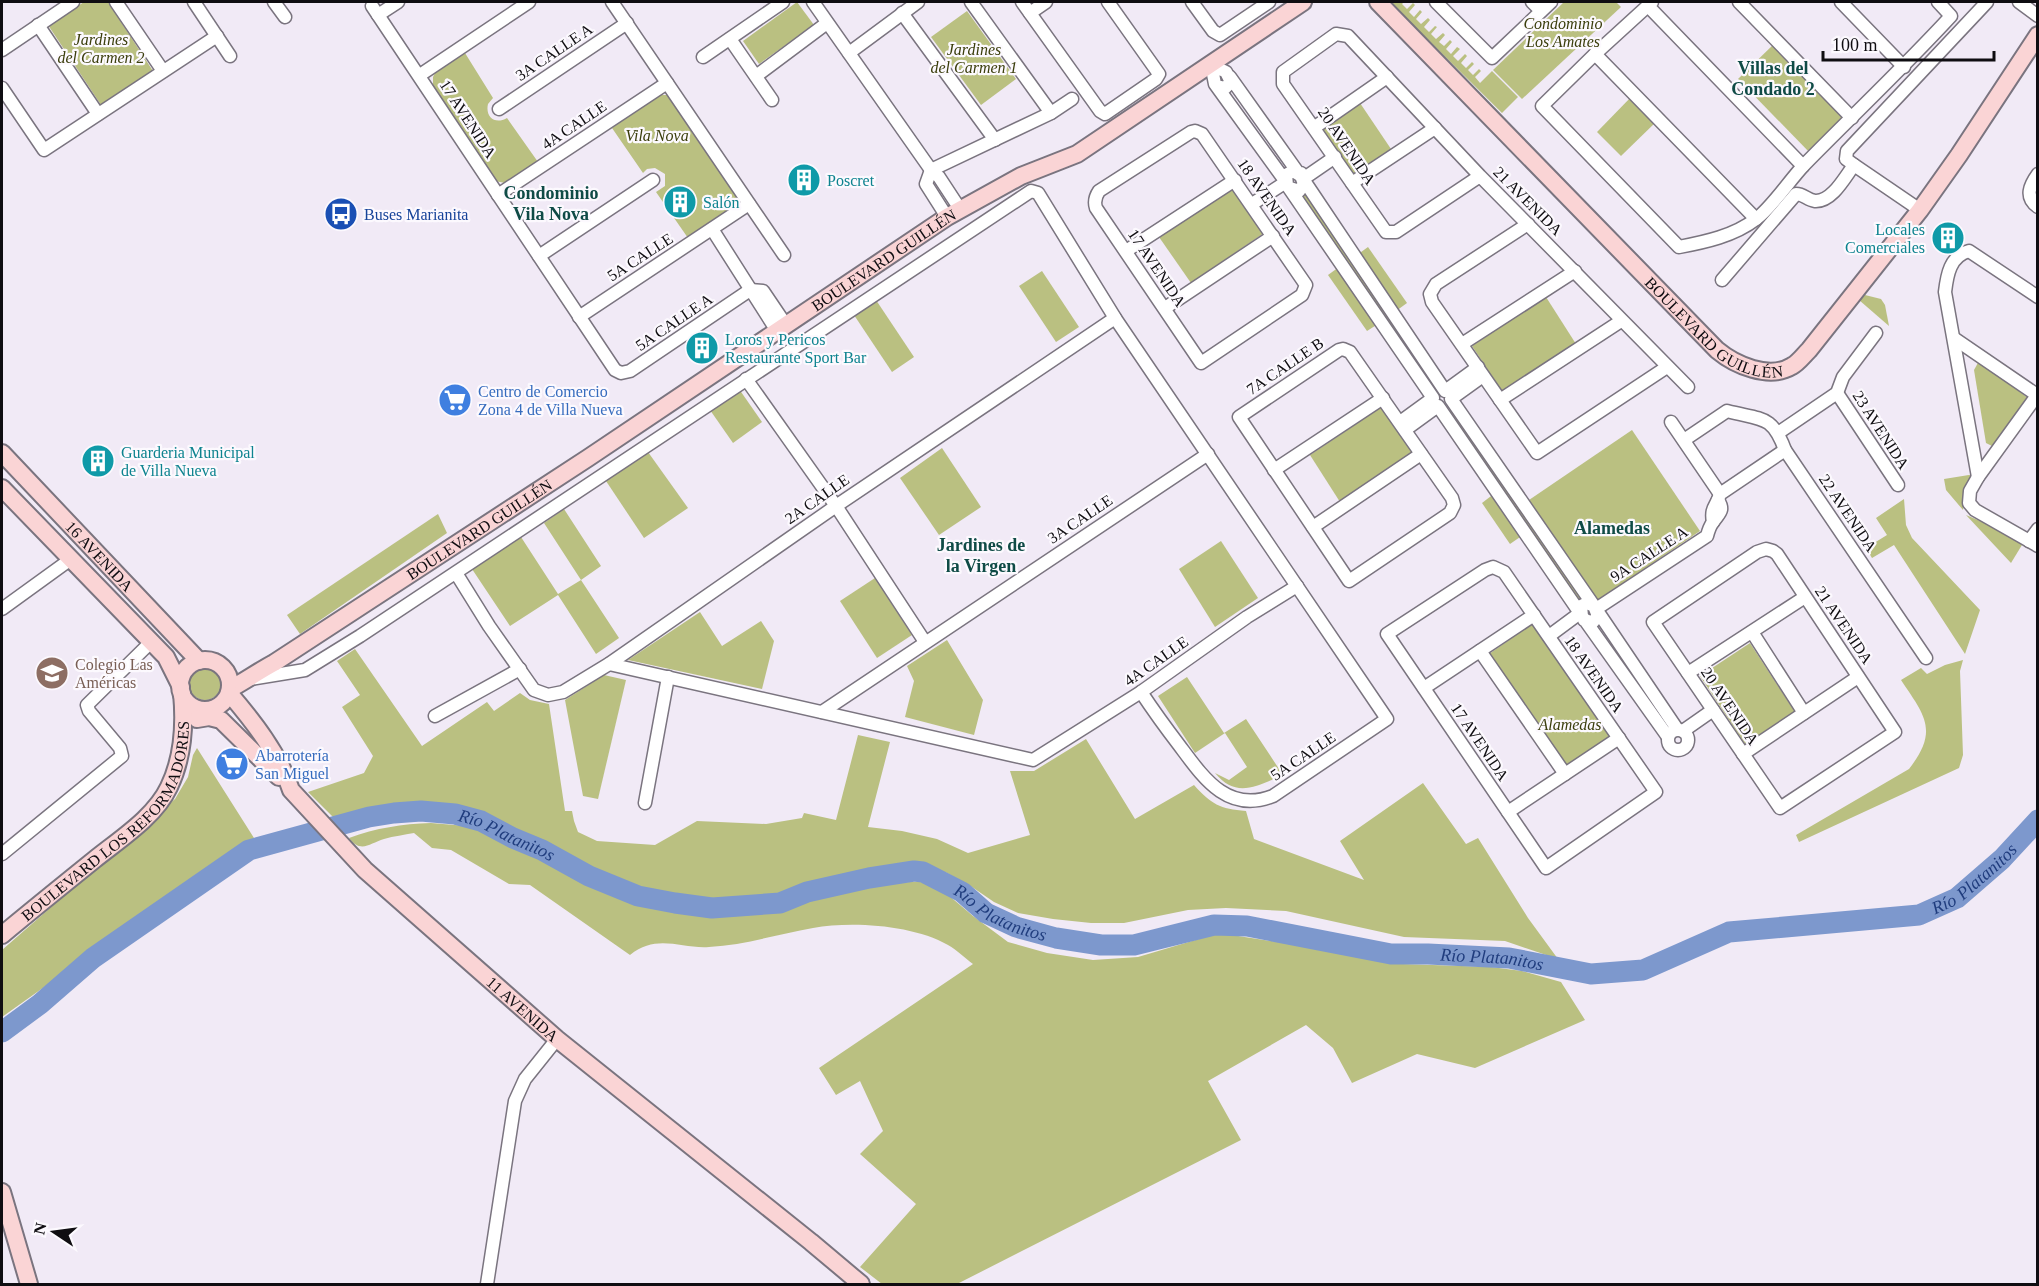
<svg xmlns="http://www.w3.org/2000/svg" width="2039" height="1286" font-family="Georgia,serif">
  <rect width="100%" height="100%" fill="#f1eaf6"/>
  <g fill="#bac081">
    <path d="M84 2H108L153 71 101 105 48 25Z"/>
    <path d="M797 2 814 25 759 64 743 41Z"/>
    <path d="M1390 2H1404L1402 4 1407 9 1413 3 1415 5 1409 12 1414 17 1420 10 1422 12 1416 19 1421 24 1428 18 1430 20 1424 27 1429 32 1435 26 1437 27 1431 34 1436 39 1443 33 1445 35 1439 42 1444 46 1450 40 1452 42 1446 49 1451 54 1457 47 1460 49 1453 56 1458 61 1465 54 1467 56 1461 63 1466 68 1472 62 1474 64 1468 70 1473 75 1479 69 1481 71 1475 77 1480 83 1492 71 1518 97 1502 113Z"/>
    <path d="M1564 2H1616L1621 7 1522 99 1493 70Z"/>
    <path d="M967 11 1016 79 981 105 931 37Z"/>
    <path d="M1776 42 1848 117 1811 154 1738 79Z"/>
    <path d="M465 53 493 98 488 104C485 117 495 125 507 118L538 162 505 183 495 181 433 86V77L435 73Z"/>
    <path d="M658 95H668L737 196 733 207 688 238 656 192 665 186V174L655 168 647 169 643 173 612 128Z"/>
    <path d="M1633 95 1658 120 1621 156 1597 132Z"/>
    <path d="M1360 103 1391 149 1353 175 1322 129Z"/>
    <path d="M1233 187 1264 233 1191 283 1159 237Z"/>
    <path d="M1307 190 1438 383 1429 389 1298 196Z"/>
    <path d="M1368 247 1407 303 1396 311 1357 255Z"/>
    <path d="M1339 267 1378 324 1367 331 1328 275Z"/>
    <path d="M1042 271 1079 327 1056 342 1019 286Z"/>
    <path d="M1865 295 1881 299 1885 305 1889 326 1859 300Z"/>
    <path d="M1546 297 1576 344 1503 393 1472 346Z"/>
    <path d="M876 300 914 357 892 372 854 315Z"/>
    <path d="M1979 361 2028 398 1994 447 1986 443 1974 370Z"/>
    <path d="M739 389 762 422 733 443 710 410Z"/>
    <path d="M1383 406 1414 453 1340 502 1310 455Z"/>
    <path d="M1455 407 1586 597 1576 604 1445 414Z"/>
    <path d="M1632 430 1700 531 1597 601 1529 500Z"/>
    <path d="M942 448 981 507 939 535 900 478Z"/>
    <path d="M648 452 688 508 644 538 606 481Z"/>
    <path d="M1975 474 1965 495 1963 510 1946 490 1944 479Z"/>
    <path d="M1495 493 1523 535 1510 544 1482 503Z"/>
    <path d="M1904 499 1906 525 1912 538 1980 610 1965 654 1894 545 1872 558 1866 548 1887 535 1876 518Z"/>
    <path d="M564 509 601 566 581 580 619 638 596 654 558 595 510 626 472 569 521 537 558 594 581 580 544 523Z"/>
    <path d="M438 514 447 533 300 634 287 615Z"/>
    <path d="M1966 515 2025 540 2011 563Z"/>
    <path d="M1221 541 1258 598 1215 627 1179 569Z"/>
    <path d="M875 578 912 635 877 658 840 601Z"/>
    <path d="M700 612 722 646 761 621 774 641 762 689 628 660Z"/>
    <path d="M1533 623 1611 736 1567 766 1489 654Z"/>
    <path d="M947 640 983 700 974 735 905 717 914 681 907 666Z"/>
    <path d="M1750 643 1795 712 1745 744 1700 676Z"/>
    <path d="M355 649 422 746 487 702 494 711 520 693 530 700 549 704 565 811H572L574 821 578 832 597 841 655 845 697 821 766 824 802 818 804 813 836 820 858 735 890 742 868 827 902 831 937 839 968 853 1030 835 1010 771H1034L1086 739 1135 819 1194 785C1211 804 1220 809 1246 811L1254 839 1364 880 1340 841 1423 783 1466 844 1478 838 1528 918 1558 959 1505 941 1404 937 1286 911 1226 908 1188 910 1124 923H1091L1053 919 1018 913 994 902 972 887 947 873 928 866H899L865 871 780 893 723 901 675 896 619 882 576 862 542 843 511 832 482 814 444 804 412 802 375 808 336 820 308 792 364 773 373 756 342 707 360 695 337 661Z"/>
    <path d="M1963 660 1960 671 1963 755 1959 768 1799 842 1796 835 1909 769C1939 730 1925 716 1901 680L1921 668 1927 674 1945 665Z"/>
    <circle cx="205" cy="684" r="16"/>
    <path d="M604 675 626 680 598 799 583 796 565 700Z"/>
    <path d="M1187 677 1224 733 1246 719 1283 775C1257 786 1236 799 1215 773L1229 780 1247 767 1225 733 1195 753 1158 696Z"/>
    <path d="M197 748 254 838 2 1017V950L175 799 188 777 193 755Z"/>
    <path d="M431 823 478 827 520 851 532 853 601 886 637 900 670 908 710 913 746 911 786 906 879 884 925 881 940 888 973 916 1008 942 1047 953 1093 960 1138 957 1219 933 1297 945 1361 958 1403 964 1491 967 1522 971 1561 982 1585 1020 1475 1068 1417 1054 1352 1083 1333 1048 1306 1025 1208 1081 1241 1140 957 1284H882L860 1267 916 1204 860 1154 883 1131 860 1081 836 1095 819 1068 973 964C965 958 957 950 948 945 913 925 852 921 813 928 778 934 745 945 709 947 681 949 657 933 630 955L530 885 509 884 451 850 432 848 414 833C404 835 394 836 384 839 370 843 361 854 349 838 376 828 402 824 431 823Z"/>
  </g>
  <g fill="none" stroke-linecap="round" stroke-linejoin="round">
    <path stroke="#7d98cd" stroke-width="21" id="s1" d="M2 1032 40 1004 93 958 249 850 369 817 394 813 421 811 455 814 481 821 513 838 542 850 589 876 638 896 675 903 712 908 780 903 807 892 869 878 914 871 923 872 962 892 986 913 1016 927 1056 938 1101 945H1134L1214 925 1247 926 1391 954H1428L1509 958 1591 974 1643 970 1729 932 1919 915 1957 898 2002 859 2038 820"/>
    <g stroke="#7a747f" stroke-width="15">
      <g id="minor">
        <path d="M116 2 163 71"/>
        <path d="M194 2 230 56"/>
        <path d="M274 2 285 17"/>
        <path d="M612 2 784 255"/>
        <path d="M813 2 931 170 939 177 960 209"/>
        <path d="M971 2 1051 113"/>
        <path d="M1022 2 1100 111 1105 114 1156 79 1159 74 1108 2"/>
        <path d="M1192 2 1213 31 1220 35 1269 2"/>
        <path d="M1436 2 1492 58 1551 2"/>
        <path d="M1532 2 1541 11"/>
        <path d="M1652 2 1595 54 1542 106 1679 247C1705 242 1734 236 1756 219 1772 207 1789 181 1804 165 1853 115 1904 67 1951 16L1938 2"/>
        <path d="M1739 2 1852 118"/>
        <path d="M1841 2 1904 67"/>
        <path d="M2019 2 2038 16"/>
        <path d="M372 6 615 370 621 373 630 371 750 290"/>
        <path d="M1648 6 1803 166"/>
        <path d="M902 13 995 140"/>
        <path d="M1030 13 1046 2"/>
        <path d="M378 15 398 2"/>
        <path d="M38 25 98 114"/>
        <path d="M730 39 772 100"/>
        <path d="M2 50 73 2"/>
        <path d="M849 53 918 2"/>
        <path d="M1595 54 1756 219"/>
        <path d="M703 57 783 2"/>
        <path d="M420 75 529 2"/>
        <path d="M756 76 827 23"/>
        <path d="M1230 77 1299 174 1301 173"/>
        <path d="M1217 86 1225 88 1231 82 1226 72 1220 69 1215 70 1213 74 1215 84 1286 182 1252 204"/>
        <path d="M2 88 44 150 217 36"/>
        <path d="M499 109 627 23"/>
        <path d="M1315 127 1387 77"/>
        <path d="M1195 131 1202 134 1306 285 1302 295 1201 363 1096 208C1094 202 1095 197 1099 191L1191 132Z"/>
        <path d="M1335 157 1303 179 1445 391 1478 367"/>
        <path d="M1854 165 1846 159 1847 151 1987 2"/>
        <path d="M2038 174C2030 185 2024 197 2038 207"/>
        <path d="M1480 176 1396 232H1386L1283 84V72L1336 34 1348 36 1480 176 1688 387"/>
        <path d="M1352 183 1435 128"/>
        <path d="M1290 188 1299 191 1304 184 1301 176 1293 171 1286 175 1287 185 1433 398 1400 422"/>
        <path d="M498 195 667 83"/>
        <path d="M947 217 926 184 931 170 1051 113 1072 99"/>
        <path d="M1528 224 1436 284 1430 294 1432 302 1537 453 1667 367"/>
        <path d="M712 229 777 331"/>
        <path d="M1126 251 1235 180"/>
        <path d="M539 256 653 180"/>
        <path d="M1722 280 1796 194C1804 194 1807 200 1815 201 1832 202 1845 177 1854 165L1920 210"/>
        <path d="M750 290 763 291 786 325"/>
        <path d="M1165 308 1273 236"/>
        <path d="M579 317 749 204"/>
        <path d="M1955 339 2037 395"/>
        <path d="M1462 344 1575 271"/>
        <path d="M1343 349 1350 352 1452 498 1454 505 1450 513 1349 581 1239 417 1339 350Z"/>
        <path d="M1483 376 1451 399 1594 606"/>
        <path d="M746 379 836 506 925 642"/>
        <path d="M1837 393 1898 485"/>
        <path d="M2038 394 1978 477 1970 491 1969 503 1975 510 2038 546"/>
        <path d="M1500 400 1621 321"/>
        <path d="M1671 422 1720 494"/>
        <path d="M1405 430 1438 406 1580 613 1549 636"/>
        <path d="M1778 433 1837 393 1843 377 1876 333"/>
        <path d="M1684 440 1727 411C1761 420 1772 414 1785 450L1926 658"/>
        <path d="M1274 470 1383 398"/>
        <path d="M1978 477 1945 292C1947 275 1950 256 1969 251L2038 297"/>
        <path d="M1713 522C1710 507 1717 506 1720 494L1785 450"/>
        <path d="M1313 527 1421 454"/>
        <path d="M2029 541 2038 529"/>
        <path d="M1766 549 1773 551 1777 554 1895 732 1780 808 1653 622 1757 552Z"/>
        <path d="M1493 567 1504 572 1656 792 1546 868 1387 634 1485 570Z"/>
        <path d="M456 573 489 626 534 690 548 695 563 692 609 664 836 506 1115 318"/>
        <path d="M2 609 71 559"/>
        <path d="M1596 609 1707 536C1708 532 1710 526 1713 522 1719 513 1725 511 1718 500"/>
        <path d="M1598 612 1677 729"/>
        <path d="M1584 620 1593 622 1598 616 1594 606 1587 603 1581 606 1582 616 1668 737"/>
        <path d="M1752 632 1804 713"/>
        <path d="M1480 651 1565 774"/>
        <path d="M609 664 1033 760 1141 692 1247 617 1297 586"/>
        <path d="M1688 673 1805 597"/>
        <path d="M250 679 305 670 360 636 1031 191 1038 193 1115 318 1387 719 1273 796C1227 814 1203 777 1179 745 1166 728 1153 710 1141 692"/>
        <path d="M1424 688 1534 615"/>
        <path d="M822 712 1208 454"/>
        <path d="M435 716 520 669"/>
        <circle cx="1678" cy="740" r="10"/>
        <path d="M1683 731 1713 710"/>
        <path d="M1743 754 1858 677"/>
        <path d="M645 803 668 677"/>
        <path d="M1508 812 1619 738"/>
        <path d="M2 854 122 756 120 748 89 711 87 705 151 642"/>
        <path d="M487 1284 515 1101 525 1079 557 1039"/>
      </g>
    </g>
    <g stroke="#7a747f" stroke-width="20">
      <g id="secondary">
        <path id="s2" d="M1378 2 1717 350C1735 365 1769 380 1792 366 1798 363 1803 356 1809 350L1920 210 1959 155 2038 35"/>
        <path id="s3" d="M2 453 199 661"/>
        <path d="M2 488 166 657 181 687"/>
        <circle cx="205" cy="685" r="25"/>
        <path id="s4" d="M230 689C245 681 259 671 274 663L588 458 947 217 1021 176 1077 154 1303 2"/>
        <path id="s5" d="M229 693C253 721 279 754 291 790L365 870 557 1039 811 1242 861 1284"/>
        <path d="M197 719 209 717 221 720 279 777"/>
        <path id="s6" d="M2 935C32 910 63 885 94 860 120 839 155 817 169 787 183 758 185 724 182 693"/>
        <path d="M2 1192 29 1284"/>
      </g>
    </g>
    <use href="#minor" stroke="#fff" stroke-width="12"/>
    <use href="#secondary" stroke="#fad4d5" stroke-width="16"/>
  </g>
  <defs>
    <g id="building-disc" transform="scale(1.725)"><circle r="9.5" fill="#0f9aa8" stroke="#fcf9fe"/><path d="M-4-6H4V6H1V3H-1V6H-4ZM-2.5-4.3h1.7v1.8h-1.7ZM.8-4.3h1.7v1.8H.8ZM-2.5-1h1.7V.8h-1.7ZM.8-1h1.7V.8H.8Z" fill="#fff"/></g>
    <g id="bus-disc" transform="scale(1.725)"><circle r="9.5" fill="#1a4fb4" stroke="#fcf9fe"/><path d="M-5-6H5V4H4V6H2V4H-2V6H-4V4H-5ZM-3.5-4V0h7V-4ZM-3.5 1.2v1.5H-2V1.2ZM2 1.2v1.5H3.5V1.2Z" fill="#fff"/></g>
    <g id="supermarket-disc" transform="scale(1.725)"><circle r="9.5" fill="#3f7fe0" stroke="#fcf9fe"/><path d="M-6-5.5h2.5l.6 2H6L4.5 2H-2.5L-4.4-4H-6ZM-1.5 3.2a1.3 1.3 0 1 0 .1 0ZM3 3.2a1.3 1.3 0 1 0 .1 0Z" fill="#fff"/></g>
    <g id="school-disc" transform="scale(1.725)"><circle r="9.5" fill="#8d6e63" stroke="#fcf9fe"/><path d="M0-5L7-2L0 1L-7-2ZM-4 1L0 2.5L4 1V4Q0 6-4 4Z" fill="#fff"/></g>
  </defs>
  <g fill-rule="evenodd">
    <use href="#building-disc" x="804" y="180"/>
    <use href="#building-disc" x="680" y="202"/>
    <use href="#bus-disc" x="341" y="214"/>
    <use href="#building-disc" x="1948" y="238"/>
    <use href="#building-disc" x="702" y="348"/>
    <use href="#supermarket-disc" x="455" y="400"/>
    <use href="#building-disc" x="98" y="461"/>
    <use href="#school-disc" x="52" y="673"/>
    <use href="#supermarket-disc" x="232" y="764"/>
  </g>
  <g text-anchor="middle" dominant-baseline="central" stroke-width="4.5" stroke-linejoin="round" paint-order="stroke">
    <g font-size="16" font-style="italic" fill="#3b3e0c" stroke="#fcf9fe">
      <text x="1563" y="23">Condominio<tspan x="1563" dy="18">Los Amates</tspan></text>
      <text x="101" y="39">Jardines<tspan x="101" dy="18">del Carmen 2</tspan></text>
      <text x="974" y="49">Jardines<tspan x="974" dy="18">del Carmen 1</tspan></text>
      <text x="657" y="135">Vila Nova</text>
      <text x="1570" y="724">Alamedas</text>
    </g>
    <g font-size="16" fill="#0f0d11" stroke="#fcf9fe">
      <text transform="translate(554 52) rotate(-34)">3A CALLE A</text>
      <text transform="translate(468 119) rotate(57)">17 AVENIDA</text>
      <text transform="translate(574 125) rotate(-34)">4A CALLE</text>
      <text transform="translate(1347 146) rotate(56)">20 AVENIDA</text>
      <text transform="translate(1267 197) rotate(55)">18 AVENIDA</text>
      <text transform="translate(1528 201) rotate(45)">21 AVENIDA</text>
      <text transform="translate(640 257) rotate(-33)">5A CALLE</text>
      <text stroke="none"><textPath href="#s4" startOffset="782">BOULEVARD GUILLÉN</textPath></text>
      <text transform="translate(1157 268) rotate(56)">17 AVENIDA</text>
      <text stroke="none"><textPath href="#s2" startOffset="472">BOULEVARD GUILLÉN</textPath></text>
      <text transform="translate(674 322) rotate(-34)">5A CALLE A</text>
      <text transform="translate(1285 366) rotate(-34)">7A CALLE B</text>
      <text transform="translate(1881 430) rotate(57)">23 AVENIDA</text>
      <text transform="translate(817 499) rotate(-35)">2A CALLE</text>
      <text transform="translate(1848 513) rotate(56)">22 AVENIDA</text>
      <text transform="translate(1080 519) rotate(-34)">3A CALLE</text>
      <text stroke="none"><textPath href="#s4" startOffset="296">BOULEVARD GUILLÉN</textPath></text>
      <text transform="translate(1649 554) rotate(-33)">9A CALLE A</text>
      <text stroke="none"><textPath href="#s3" startOffset="142">16 AVENIDA</textPath></text>
      <text transform="translate(1844 625) rotate(56)">21 AVENIDA</text>
      <text transform="translate(1156 661) rotate(-35)">4A CALLE</text>
      <text transform="translate(1594 674) rotate(55)">18 AVENIDA</text>
      <text transform="translate(1730 706) rotate(56)">20 AVENIDA</text>
      <text transform="translate(1480 742) rotate(56)">17 AVENIDA</text>
      <text transform="translate(1303 756) rotate(-34)">5A CALLE</text>
      <text stroke="none"><textPath href="#s6" startOffset="160">BOULEVARD LOS REFORMADORES</textPath></text>
      <text stroke="none"><textPath href="#s5" startOffset="435">11 AVENIDA</textPath></text>
    </g>
    <g font-size="16" fill="#0d838f" stroke="#fcf9fe" text-anchor="start">
      <text x="827" y="180">Poscret</text>
      <text x="703" y="202">Salón</text>
      <text x="1925" y="229" text-anchor="end">Locales<tspan x="1925" dy="18">Comerciales</tspan></text>
      <text x="725" y="339">Loros y Pericos<tspan x="725" dy="18">Restaurante Sport Bar</tspan></text>
      <text x="121" y="452">Guarderia Municipal<tspan x="121" dy="18">de Villa Nueva</tspan></text>
    </g>
    <g font-size="16" fill="#164399" stroke="#fcf9fe" text-anchor="start">
      <text x="364" y="214">Buses Marianita</text>
    </g>
    <g font-size="16" fill="#366cbe" stroke="#fcf9fe" text-anchor="start">
      <text x="478" y="391">Centro de Comercio<tspan x="478" dy="18">Zona 4 de Villa Nueva</tspan></text>
      <text x="255" y="755">Abarrotería<tspan x="255" dy="18">San Miguel</tspan></text>
    </g>
    <g font-size="16" fill="#785e54" stroke="#fcf9fe" text-anchor="start">
      <text x="75" y="664">Colegio Las<tspan x="75" dy="18">Américas</tspan></text>
    </g>
    <g font-size="18" font-weight="bold" fill="#0f4b46" stroke="#fcf9fe">
      <text x="1773" y="68">Villas del<tspan x="1773" dy="21">Condado 2</tspan></text>
      <text x="551" y="193">Condominio<tspan x="551" dy="21">Vila Nova</tspan></text>
      <text x="1612" y="528">Alamedas</text>
      <text x="981" y="545">Jardines de<tspan x="981" dy="21">la Virgen</tspan></text>
    </g>
    <g font-size="18" font-style="italic" fill="#203d7e" stroke="#fcf9fe">
      <text stroke="none"><textPath href="#s1" startOffset="574">Río Platanitos</textPath></text>
      <text stroke="none"><textPath href="#s1" startOffset="2106">Río Platanitos</textPath></text>
      <text stroke="none"><textPath href="#s1" startOffset="1098">Río Platanitos</textPath></text>
      <text stroke="none"><textPath href="#s1" startOffset="1602">Río Platanitos</textPath></text>
    </g>
  </g>
  <rect width="2039" height="1286" fill="none" stroke="#0f0d11" stroke-width="6"/>
  <g transform="translate(54 1232) rotate(283)" stroke="#fcf9fe" stroke-width="4.5" paint-order="stroke">
  <path d="M0-4.5L10 22L0 15L-10 22Z" fill="#0f0d11"/>
  <text y="-9" font-size="16" font-weight="bold" text-anchor="middle" fill="#0f0d11">N</text>
  </g>
  <path d="M1823 51v9h171v-9" fill="none" stroke="#0f0d11" stroke-width="3"/>
  <text x="1832" y="51" font-size="18" fill="#0f0d11" stroke="#fcf9fe" stroke-width="4.5" paint-order="stroke">100 m</text>
</svg>
